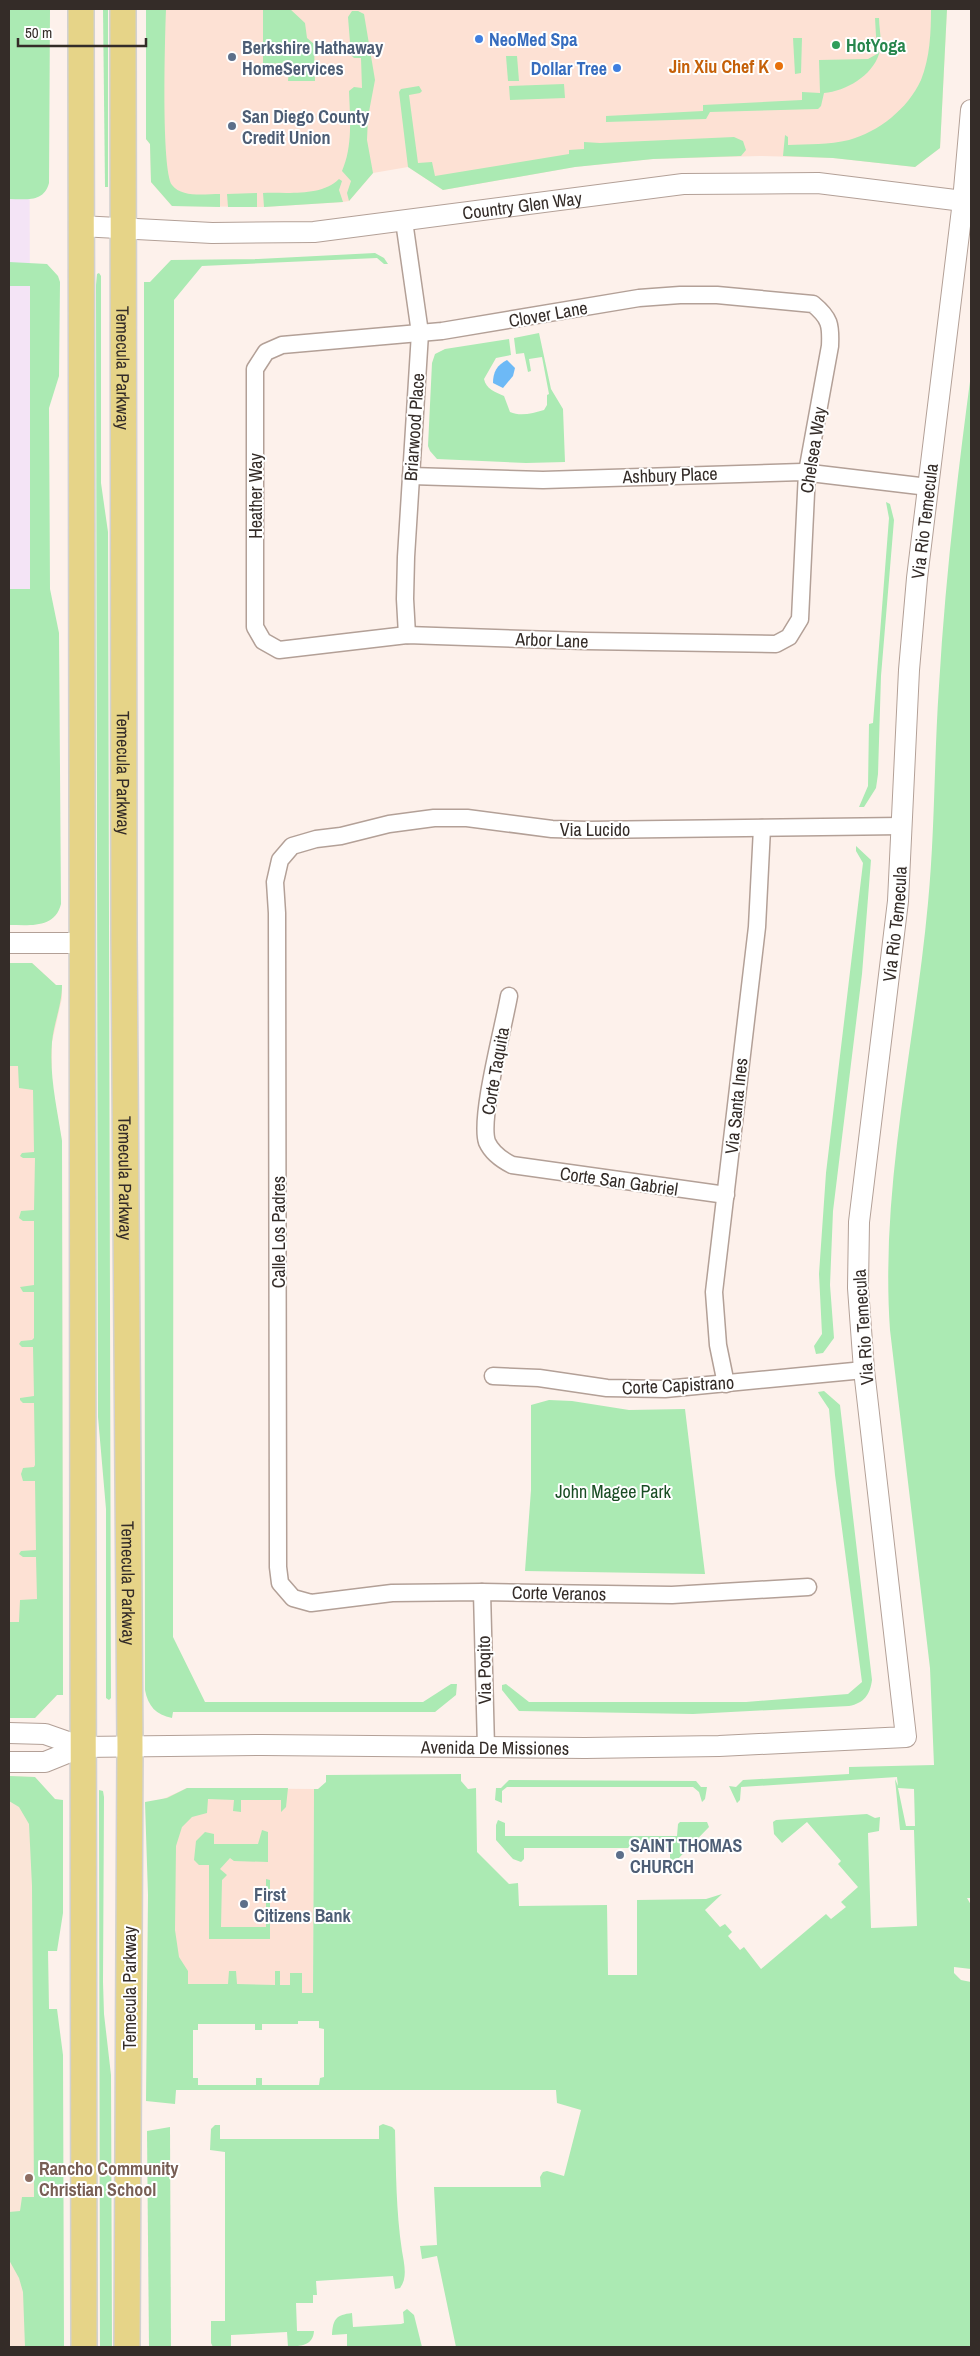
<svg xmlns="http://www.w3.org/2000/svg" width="980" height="2356" font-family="'Archivo Narrow',sans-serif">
  <rect width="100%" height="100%" fill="#fdf1eb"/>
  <g fill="#fde1d4">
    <path d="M146 9H947L940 148 915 167 833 158 760 156 653 159 575 167 443 190 408 167 373 173 349 201 343 202 264 207 172 206 151 182 150 144 146 139Z"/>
    <path d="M9 963H32L56 985H62V998L52 1042V1086L62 1141 63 1695H57L35 1718H9Z"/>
    <path d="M187 1788 314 1789 313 1993H179L161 1800Z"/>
  </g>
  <path fill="#fae5d7" d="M9 1776 35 1777 48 1951 50 2347H9Z"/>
  <path fill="#f4e4f6" d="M9 9H29L32 925H9Z"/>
  <g fill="#abeab3" fill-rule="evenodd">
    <path d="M9 9H50L49 183C44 203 25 199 9 199Z"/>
    <path d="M103 9H108V187H105Z"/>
    <path d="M146 9H166C165 36 161 169 172 185 182 198 205 194 220 194V207L172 206 151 182 150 144 146 139Z"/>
    <path d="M263 9H290L305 23 307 38 314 44 315 81H288L289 69 284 63 263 64Z"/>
    <path d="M931 9H947L940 148 915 167 833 158 783 156 785 135 788 137V145C808 144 829 145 849 140 878 132 908 109 921 80 930 58 931 32 931 9Z"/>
    <path d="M352 11H358L364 14 375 80 368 117 367 140 373 173 349 201 347 193 351 181 342 171C353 146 350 118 349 91L354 87 362 88 361 58H354L351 55 348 17Z"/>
    <path d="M875 18H879C879 29 883 44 879 54 872 76 846 91 824 93L821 106 818 109 710 112 706 119 606 122V116L703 111V105L802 100V92L820 93 819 60 868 59 877 54Z"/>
    <path d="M793 38H802L801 73 795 74Z"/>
    <path d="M506 56H517L519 81H508Z"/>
    <path d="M564 84 565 98 510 100 509 86Z"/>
    <path d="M419 86 422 91 420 93 409 95 418 163 432 162 435 176 569 154V150L584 149V142L600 143 734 137 743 141 746 150 741 156 653 159 575 167 443 190 408 167 399 92 401 89Z"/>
    <path d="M339 179 342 181 339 190 343 202 264 207 263 193C287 192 321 197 339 179Z"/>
    <path d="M257 193V207H228L227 194Z"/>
    <path d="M375 253 384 258 388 264H384L377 258 202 266 174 300 173 1637 205 1702H423L451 1684H457L456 1695 435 1712H173L172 1718C156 1715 148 1706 145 1690L144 282H150L171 260 258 259Z"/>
    <path d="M9 262 47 264 58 276 60 282 59 376 49 408 50 589 59 633 61 904C55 929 29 925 9 925V589H30V286H9Z"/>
    <path d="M99 273 101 276V483L108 532 111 1698 109 1700 106 1698V1509L98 1417 96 285 97 274Z"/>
    <path d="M539 333 551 389 563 409 565 462 526 463 437 459 430 451 428 446 432 363 435 354 445 349 509 339 511 355 496 358 484 379C486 389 495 392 504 396L510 412C521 417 533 413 544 410L547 405V395L549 394 542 357 529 359 531 371 528 372 524 353 516 354 514 338Z"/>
    <path d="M971 374V1898H967L971 1905V1969L954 1967V1973L961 1980 971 1982V2347H456L437 2256 422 2259 420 2246 437 2245 434 2187H541L540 2177 543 2172 547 2171 564 2176 581 2110 557 2103 556 2090H176L175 2104 146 2101 148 1895 145 1802 167 1798 187 1788H288L286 1807 281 1812V1800H241V1812L233 1811 234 1800 208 1799 207 1813 192 1817 182 1827 176 1846 175 1930 179 1957 188 1971V1984H228L229 1971H236L237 1984 275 1985V1971H280V1985H290V1973H302V1993H313L314 1789H318L326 1782V1775L461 1774V1781L468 1789 476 1788 477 1852 509 1884 518 1883 519 1906 607 1905 608 1975H637V1900L706 1899 722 1894 705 1910 720 1927 725 1924 732 1932 728 1936 740 1950 744 1947 761 1969 826 1914 831 1919 846 1907 841 1902 858 1887 838 1864 841 1861 807 1822 782 1843 774 1834 773 1822 776 1820 867 1814 875 1818 880 1817 879 1831 868 1833 871 1928 917 1926 914 1830H900L895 1779 898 1786 897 1777 741 1787 740 1800 737 1803 729 1786 736 1787 743 1780 849 1774V1767L934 1765 930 1668 890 1330C880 1187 915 1045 928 903 935 831 934 758 939 686 945 582 957 478 971 374ZM898 1788 914 1789 915 1826H906ZM298 2021H319V2028L324 2029V2077L320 2078 319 2085H262V2078H256V2085H198V2078H193V2030H198V2024H255V2030H262V2024H298Z"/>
    <path d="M886 502 890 504 894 520 881 676 878 774 876 788 864 807H859L868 786 869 724 873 723 889 518Z"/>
    <path d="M856 846 871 860 862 974 833 1211 830 1285 834 1338 823 1353 816 1354 814 1346 822 1334 819 1274 826 1173 863 863 856 851Z"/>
    <path d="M9 963H32L56 985H62C62 1005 54 1022 52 1042 49 1075 57 1107 62 1141L63 1695H57L35 1718H9V1622H19L20 1600 37 1599 36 1557H23L19 1554 21 1551 36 1550 35 1481H23L21 1474 23 1468 34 1467 35 1465 34 1403H23L20 1400V1398L34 1396 33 1347H22L19 1344 21 1341 32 1340 34 1338V1292H23L20 1287 34 1285V1221H23L19 1218 21 1211 34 1210 35 1158H23L20 1156 22 1153 34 1152 33 1090 19 1088 18 1066H9Z"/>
    <path d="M824 1391 840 1405 872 1680C870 1695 864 1703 849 1706L693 1714 519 1711 502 1690V1685L506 1684 529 1702H746L848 1694 862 1682 835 1475 829 1409 819 1394 818 1392Z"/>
    <path d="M549 1400 572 1401 629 1410 685 1409 705 1574 525 1571 531 1490V1405Z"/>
    <path d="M9 1776 35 1777 55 1799 63 1800V1913L57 1951H48L49 2009H57L63 2055 64 2347H25L23 2292 19 2278 9 2260V2212L20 2211 22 2197H34L32 1886 29 1824 19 1807 9 1801Z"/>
    <path d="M509 1780 696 1781 701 1787H707L705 1799 702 1802 699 1792 693 1787H507L502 1791V1803L495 1800 496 1788H501Z"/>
    <path d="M99 1790 103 1791 104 1797 103 1982 104 2014 111 2075 112 2347H100Z"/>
    <path d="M498 1820 505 1823V1836H677L678 1824 680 1822H707L709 1827 675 1862 670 1860V1848H524V1859L521 1862 513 1859 496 1840V1825Z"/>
    <path d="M262 1830 268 1832V1862L234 1861 230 1858 220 1869 227 1875 222 1880 221 1927H266V1879L270 1880V1939H209V1865H199L194 1860 196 1841 205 1832 214 1834V1844H258Z"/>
    <path d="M383 2124 392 2127 395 2130C396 2171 396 2211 402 2251 404 2263 408 2278 400 2288L395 2289 393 2276 316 2281 317 2295H313V2303H296L297 2331H314C313 2346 300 2346 288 2347L287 2332 231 2335V2347H213L211 2343V2321H225V2152L210 2150 211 2129 215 2125H220V2139H379V2126Z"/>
    <path d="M170 2127 171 2347H149L147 2131Z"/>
    <path d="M407 2309 414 2315 422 2347H347V2334L332 2335C333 2319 336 2315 352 2313L353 2327 401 2324 404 2323 403 2312Z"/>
  </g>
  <path fill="#6db9f6" d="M507 360 515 368 513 376 503 388 493 383C493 372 497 365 507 360Z"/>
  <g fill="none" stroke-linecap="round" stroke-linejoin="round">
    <g stroke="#b3a097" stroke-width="19">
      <g id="minor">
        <path d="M404 221 420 333 406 557 405 599 407 635"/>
        <path d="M680 295H717L813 304C830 318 831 325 830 346L807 472 800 619 789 637 776 644 586 641 407 635 279 650 263 641 255 627V369L266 352 282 345 442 331 639 298Z"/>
        <path d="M411 476 543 480 802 472 928 487"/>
        <path d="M509 996C504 1025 479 1118 487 1142 492 1153 502 1160 512 1165L726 1195"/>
        <path d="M493 1376 539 1378 607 1388 665 1389 864 1370"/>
        <path d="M726 1384 718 1345 714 1292 757 927 762 828"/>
        <path d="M808 1587 672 1595 482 1592 392 1593 311 1603 293 1598 280 1583 278 1567 277 913 275 882 280 860 292 846 316 839 341 836 389 824 434 818H467L552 829 587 830 902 826"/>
        <path d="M482 1592 486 1748"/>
      </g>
    </g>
    <g stroke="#b3a097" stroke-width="22">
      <g id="tertiary">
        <path id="s1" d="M80 226 212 233 314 232 683 184 818 183 963 201"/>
        <path d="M9 943H82"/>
        <path d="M9 1733 45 1734 82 1747"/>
        <path id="s2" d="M9 1762H45L82 1747 262 1745 585 1748 719 1746 906 1737 864 1370 858 1288 859 1222 898 901 909 670 917 578 963 201 971 110"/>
      </g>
    </g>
    <g stroke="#d2d1d0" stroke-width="28">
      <g id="primary">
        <path d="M81 9 84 2347"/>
        <path id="s3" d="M123 9 124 938 130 1746 127 2347"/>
      </g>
    </g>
    <use href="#minor" stroke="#fff" stroke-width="16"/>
    <use href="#tertiary" stroke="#fff" stroke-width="20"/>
    <use href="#primary" stroke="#e6d488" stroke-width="25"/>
  </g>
  <g fill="#3f7fe0" stroke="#fff" stroke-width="2">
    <circle cx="479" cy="39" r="5"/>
    <circle cx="617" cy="68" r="5"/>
  </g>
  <circle fill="#2e9e5b" stroke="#fff" stroke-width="2" cx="836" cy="45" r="5"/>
  <g fill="#5c6f8a" stroke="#fff" stroke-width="2">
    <circle cx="232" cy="57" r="5"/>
    <circle cx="232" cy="126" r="5"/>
    <circle cx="620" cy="1855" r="5"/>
    <circle cx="244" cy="1904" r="5"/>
  </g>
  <circle fill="#e8710a" stroke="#fff" stroke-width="2" cx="779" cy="66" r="5"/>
  <circle fill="#8d6e63" stroke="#fff" stroke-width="2" cx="29" cy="2178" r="5"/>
  <g text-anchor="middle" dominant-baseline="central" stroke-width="4" stroke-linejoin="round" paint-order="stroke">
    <g font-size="18" font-weight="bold" fill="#366cbe" stroke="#fff" text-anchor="start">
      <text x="489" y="39">NeoMed Spa</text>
      <text x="607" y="68" text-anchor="end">Dollar Tree</text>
    </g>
    <g font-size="18" font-weight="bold" fill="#27864d" stroke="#fff" text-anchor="start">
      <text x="846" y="45">HotYoga</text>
    </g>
    <g font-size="18" font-weight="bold" fill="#4e5e75" stroke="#fff" text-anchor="start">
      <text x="242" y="47">Berkshire Hathaway<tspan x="242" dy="21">HomeServices</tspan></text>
      <text x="242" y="116">San Diego County<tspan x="242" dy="21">Credit Union</tspan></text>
      <text x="630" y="1845">SAINT THOMAS<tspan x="630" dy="21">CHURCH</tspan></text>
      <text x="254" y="1894">First<tspan x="254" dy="21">Citizens Bank</tspan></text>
    </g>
    <g font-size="18" font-weight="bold" fill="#c56008" stroke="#fff" text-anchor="end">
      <text x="769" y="66">Jin Xiu Chef K</text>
    </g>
    <g font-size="18" fill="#342c28" stroke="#fff">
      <text stroke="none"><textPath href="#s1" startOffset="444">Country Glen Way</textPath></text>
      <text transform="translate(548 314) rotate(-10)">Clover Lane</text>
      <text stroke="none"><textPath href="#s3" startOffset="359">Temecula Parkway</textPath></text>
      <text transform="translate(414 427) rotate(-86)">Briarwood Place</text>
      <text transform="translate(813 450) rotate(-81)">Chelsea Way</text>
      <text transform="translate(670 475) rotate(-2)">Ashbury Place</text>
      <text transform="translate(255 496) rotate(-90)">Heather Way</text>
      <text stroke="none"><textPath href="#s2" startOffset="2122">Via Rio Temecula</textPath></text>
      <text transform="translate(552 640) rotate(2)">Arbor Lane</text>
      <text stroke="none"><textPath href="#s3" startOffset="764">Temecula Parkway</textPath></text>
      <text x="595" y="829">Via Lucido</text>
      <text stroke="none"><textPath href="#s2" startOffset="1718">Via Rio Temecula</textPath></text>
      <text transform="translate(495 1071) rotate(-80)">Corte Taquita</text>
      <text transform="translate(736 1106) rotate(-84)">Via Santa Ines</text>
      <text stroke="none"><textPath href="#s3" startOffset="1169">Temecula Parkway</textPath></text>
      <text transform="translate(619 1181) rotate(8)">Corte San Gabriel</text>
      <text transform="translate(278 1232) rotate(-90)">Calle Los Padres</text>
      <text transform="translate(863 1327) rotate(-94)">Via Rio Temecula</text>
      <text transform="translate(678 1385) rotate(-3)">Corte Capistrano</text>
      <text stroke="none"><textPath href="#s3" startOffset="1574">Temecula Parkway</textPath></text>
      <text transform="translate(559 1593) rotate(1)">Corte Veranos</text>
      <text transform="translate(484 1670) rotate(-91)">Via Poqito</text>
      <text stroke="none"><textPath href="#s2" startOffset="489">Avenida De Missiones</textPath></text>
      <text transform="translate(129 1988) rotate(-90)">Temecula Parkway</text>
    </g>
    <g font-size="18" fill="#194d24" stroke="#fff">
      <text x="613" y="1491">John Magee Park</text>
    </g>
    <g font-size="18" font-weight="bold" fill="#785e54" stroke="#fff" text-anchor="start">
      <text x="39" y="2168">Rancho Community<tspan x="39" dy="21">Christian School</tspan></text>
    </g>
  </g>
  <rect width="980" height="2356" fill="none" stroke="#342c28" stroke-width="20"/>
  <path d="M18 38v8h128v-8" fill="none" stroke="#342c28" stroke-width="2.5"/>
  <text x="25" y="38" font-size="15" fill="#342c28" stroke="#ffffff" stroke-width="4" paint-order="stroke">50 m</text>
</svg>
